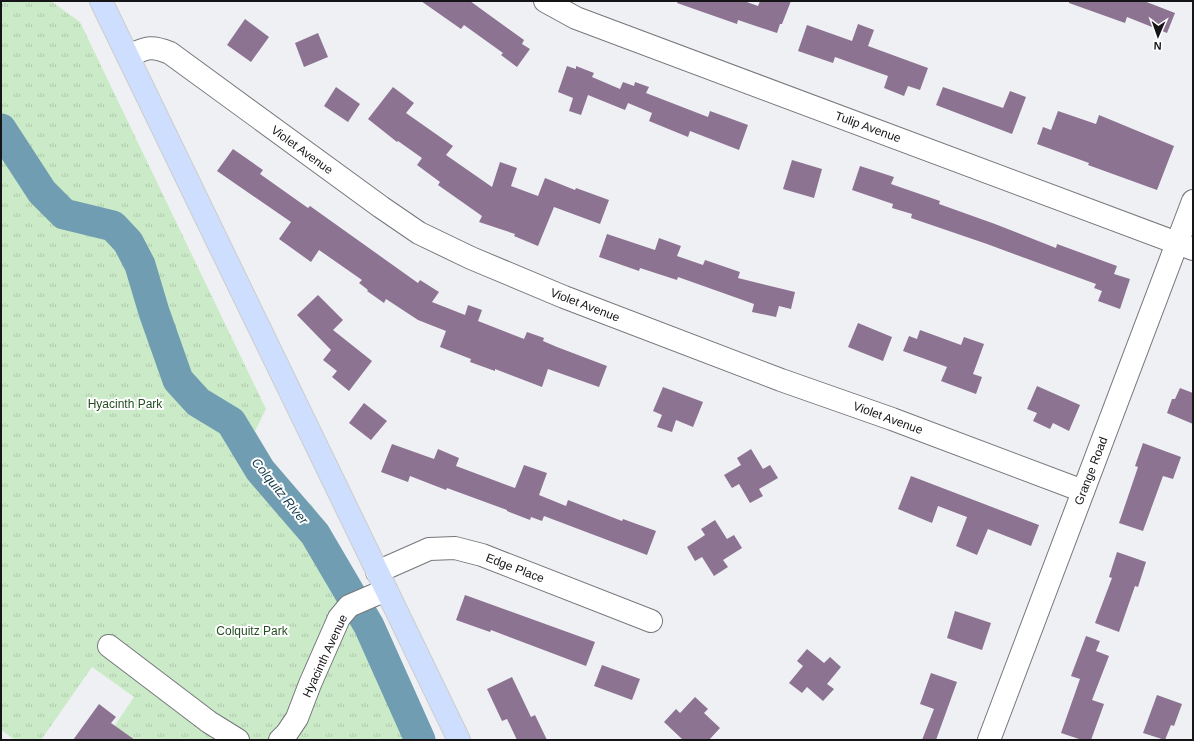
<svg xmlns="http://www.w3.org/2000/svg" width="1194" height="741" font-family="Arial,sans-serif">
  <defs>
    <pattern id="park-tufts" width="24" height="20" patternUnits="userSpaceOnUse"><rect width="24" height="20" fill="#cbebc8"/><path d="M3 7l-1-3M5 7V3M7 7l1-3M15 17l-1-3M17 17v-4M19 17l1-3" fill="none" stroke="#adc9ab"/></pattern>
  </defs>
  <rect width="100%" height="100%" fill="#eff0f4"/>
  <path fill="url(#park-tufts)" d="M1 1H51L80 22 266 409 243 456 312 505 426 740H105L134 697 92 667 41 740H15L1 730Z"/>
  <g fill="none" stroke-linecap="round" stroke-linejoin="round">
    <path stroke="#709db1" stroke-width="31" d="M1 129 42 192 64 214 113 226 128 242 140 265 154 312 178 380 198 402 231 422 260 470 315 534 369 626 420 740"/>
  </g>
  <g fill="#8d7392">
    <path d="M421 1H470L524 40 522 44 530 49 517 67 501 55 503 53 464 25 461 29Z"/>
    <path d="M678 1H744L758 6 760 1H791L782 24H780L777 33 738 20 737 24 677 3Z"/>
    <path d="M1069 1H1144L1175 13 1167 33 1127 17 1125 23 1069 3Z"/>
    <path d="M245 19 269 37 251 62 227 45Z"/>
    <path d="M858 24 874 30 868 46 928 68 920 90 908 86 904 96 884 88 888 76 835 57 833 63 798 51 807 25 852 41Z"/>
    <path d="M318 33 328 57 304 67 295 43Z"/>
    <path d="M567 66 576 69V66L594 73 592 77 620 89 623 82 634 86 635 82 649 87 646 93 708 117 710 111 748 125 739 150 690 131 688 137 649 121 652 113 628 103 625 110 588 95 581 115 569 111 573 98 558 92Z"/>
    <path d="M336 87 360 104 348 122 324 106Z"/>
    <path d="M393 87 414 103 406 113 453 146 446 155 492 187 500 162 517 168 511 186 538 196 545 178 575 190 576 188 609 200 600 224 554 207 538 246 514 236 515 234 479 222 482 216 438 185 440 182 417 165 422 158 398 141 397 142 368 119Z"/>
    <path d="M943 87 1003 108 1010 91 1026 97 1012 134 936 105Z"/>
    <path d="M1058 111 1096 124 1099 115 1174 146 1157 190 1088 165 1089 163 1037 144 1043 127 1051 130Z"/>
    <path d="M233 149 263 170 260 174 308 208 310 206 418 283 420 280 439 292 432 302 465 315 468 305 482 310 478 321 524 339 527 332 544 338 543 341 557 347 607 366 599 387 548 369 542 387 495 369V371L470 362 471 359 440 347 446 331 418 320 386 299 384 303 367 291 368 290 359 283 362 280 319 250 311 262 279 239 291 222 217 171Z"/>
    <path d="M792 160 822 169 814 198 783 189Z"/>
    <path d="M860 166 894 177 891 184 940 201 939 204 995 224 1056 248 1057 244 1117 266 1114 274 1130 279 1120 309 1098 301 1102 291 1094 288 1096 284 987 244 911 218 912 214 892 208 893 204 852 190Z"/>
    <path d="M607 234 655 250 659 238 681 246 677 256 703 265 705 260 740 272 738 278 795 292 791 309 779 306 776 317 752 312 754 304 678 277 677 280 640 268 639 271 599 257Z"/>
    <path d="M318 295 343 320 333 330 372 361 349 391 332 377 337 371 323 360 331 350 297 315Z"/>
    <path d="M858 323 892 337 883 361 848 347Z"/>
    <path d="M920 330 961 345 964 337 984 344 973 374 982 377 976 394 941 381 947 367 903 351 909 336 917 339Z"/>
    <path d="M1037 386 1080 405 1069 431 1053 423 1050 429 1033 421 1037 413 1027 409Z"/>
    <path d="M663 387 703 402 693 427 676 420 672 432 657 427 662 415 653 411Z"/>
    <path d="M1180 388 1193 393V424L1167 413 1172 399H1175Z"/>
    <path d="M364 403 387 421 371 440 349 423Z"/>
    <path d="M1143 443 1181 457 1173 479 1163 476 1143 531 1119 523 1138 467 1135 466Z"/>
    <path d="M392 444 434 459 438 449 459 458 456 466 515 488 524 465 547 473 539 495 566 506 568 500 622 521 623 519 656 531 647 555 544 516 542 521 531 517 530 520 507 511V510L447 488 446 490 410 476 408 482 381 472Z"/>
    <path d="M751 449 763 469 770 465 778 478 759 489 763 496 750 503 739 484 732 488 724 475 741 465 737 458Z"/>
    <path d="M911 476 1039 525 1031 546 988 529 977 555 956 546 967 517 938 506 932 523 898 509Z"/>
    <path d="M715 520 727 539 734 535 742 548 723 560 728 567 714 576 702 557 695 561 687 547 705 535 701 529Z"/>
    <path d="M1117 552 1146 562 1138 587 1135 586 1119 632 1095 623 1112 578 1109 577Z"/>
    <path d="M465 595 595 642 586 666 491 630 490 632 456 620Z"/>
    <path d="M955 611 991 623 982 650 947 638Z"/>
    <path d="M1086 636 1100 641 1096 651 1109 656 1092 700 1104 704 1091 740H1082L1061 733 1080 679 1071 676Z"/>
    <path d="M807 649 824 663 830 657 841 667 827 684 834 689 823 701 807 687 802 693 789 683 803 666 797 661Z"/>
    <path d="M602 665 640 679 632 700 594 686Z"/>
    <path d="M931 673 957 682 936 740H922L934 709 920 704Z"/>
    <path d="M512 677 531 717 535 715 547 740H517L507 719 502 721 487 689Z"/>
    <path d="M1157 695 1182 704 1174 726 1171 725 1165 740 1143 733Z"/>
    <path d="M695 697 708 709 704 713 720 728 709 740H683L664 722 676 709 680 713Z"/>
    <path d="M99 704 116 717 111 723 135 740H73Z"/>
  </g>
  <g fill="none" stroke-linecap="round" stroke-linejoin="round">
    <g stroke="#76777b" stroke-width="24">
      <g id="minor">
        <path d="M545 1 576 18 1193 249"/>
        <path d="M128 56C147 48 150 45 170 53L381 207 419 233 471 258 564 297 781 380 892 419 1083 491"/>
        <path d="M377 572 429 549 455 548 482 555 651 621"/>
        <path d="M109 646 209 722 238 740"/>
        <path d="M280 740 287 733 297 718 310 684 339 618 349 606 386 590"/>
        <path d="M989 740 1193 201"/>
      </g>
    </g>
    <g stroke="#ccc" stroke-width="24">
      <path id="major" d="M101 1 459 740"/>
    </g>
    <use href="#minor" stroke="#fff" stroke-width="22"/>
    <use href="#major" stroke="#cedefe" stroke-width="22"/>
  </g>
  <g text-anchor="middle" dominant-baseline="central" stroke-width="4" stroke-linejoin="round" paint-order="stroke">
    <g font-size="12" fill="#151517" stroke="#fff">
      <text transform="translate(868 127) rotate(20)">Tulip Avenue</text>
      <text transform="translate(302 150) rotate(36)">Violet Avenue</text>
      <text transform="translate(585 305) rotate(21)">Violet Avenue</text>
      <text transform="translate(888 418) rotate(20)">Violet Avenue</text>
      <text transform="translate(1091 471) rotate(-69)">Grange Road</text>
      <text transform="translate(515 568) rotate(21)">Edge Place</text>
      <text transform="translate(325 656) rotate(-65)">Hyacinth Avenue</text>
    </g>
    <g font-size="12" fill="#254f22" stroke="#fff">
      <text x="125" y="404">Hyacinth Park</text>
      <text x="252" y="631">Colquitz Park</text>
    </g>
    <g font-size="13" font-style="italic" fill="#143b4c" stroke="#fff">
      <text transform="translate(280 491) rotate(51)">Colquitz River</text>
    </g>
  </g>
  <rect width="1194" height="741" fill="none" stroke="#151517" stroke-width="4"/>
  <g transform="translate(1158 36) rotate(182)" stroke="#ffffff" stroke-width="3" paint-order="stroke">
  <path d="M0-3L7 15L0 10L-7 15Z" fill="#151517"/>
  <text y="-6" font-size="11" font-weight="bold" text-anchor="middle" fill="#151517">N</text>
  </g>
</svg>
